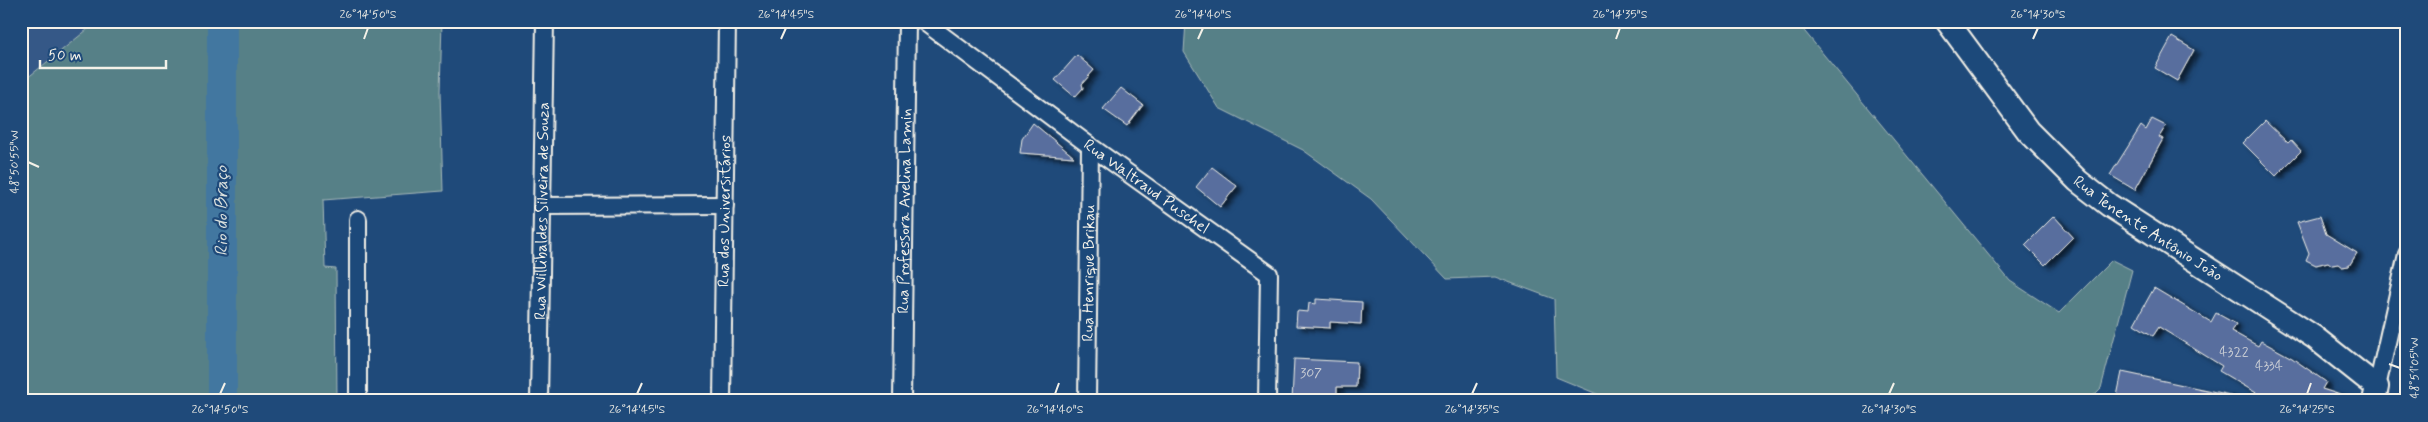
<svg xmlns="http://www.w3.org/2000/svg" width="2428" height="422" font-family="Mynerve,sans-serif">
  <defs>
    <filter id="shadow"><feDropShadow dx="5.5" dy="3" stdDeviation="2.5" flood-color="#0009"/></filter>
  </defs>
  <rect width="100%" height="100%" fill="#1f4a7a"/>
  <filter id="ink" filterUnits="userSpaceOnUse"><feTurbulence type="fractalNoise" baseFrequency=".02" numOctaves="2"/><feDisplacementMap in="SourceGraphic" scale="10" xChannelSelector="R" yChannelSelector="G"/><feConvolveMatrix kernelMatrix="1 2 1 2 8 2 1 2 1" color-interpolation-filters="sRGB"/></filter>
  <g filter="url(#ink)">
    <path fill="#345887" d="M21 21H98L21 83Z"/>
    <g fill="#578087" stroke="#a6b8b8">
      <path d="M98 21H442L440 92 443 191 323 200 325 268 336 269 337 401H21V83Z"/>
      <path d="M1186 21H1796L2010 281 2059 313 2112 260 2132 270 2101 388 2088 401H1614L1556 377 1554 299 1495 277 1447 279 1371 199 1303 150 1219 108 1184 52Z"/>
    </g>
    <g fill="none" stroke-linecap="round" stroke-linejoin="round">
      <path stroke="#4377a0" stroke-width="30" d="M222 401V21"/>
    </g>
    <g fill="#586e9e" stroke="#f4f1e8" filter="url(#shadow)">
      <path d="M2172 37 2194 50 2177 81 2155 68Z"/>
      <path d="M1077 55 1094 70 1082 84 1083 88 1075 97 1055 80Z"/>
      <path d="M1121 88 1143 105 1127 126 1103 109Z"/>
      <path d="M2152 119 2166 126 2159 137 2163 139 2135 190 2110 175 2141 126 2146 130Z"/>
      <path d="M2265 121 2288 143 2291 140 2301 151 2276 176 2243 143Z"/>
      <path d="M1033 123 1074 157 1020 153 1022 139Z"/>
      <path d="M1212 167 1237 186 1220 207 1196 187Z"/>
      <path d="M2054 216 2073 237 2045 265 2025 245Z"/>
      <path d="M2320 216 2326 234 2357 253 2349 266 2342 267 2338 264 2332 265 2328 262 2316 265 2306 260 2309 253 2297 222Z"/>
      <path d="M2154 288 2211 322 2216 313 2236 324 2231 331 2258 346 2261 341 2292 358 2326 382 2322 389 2350 398V401H2270L2219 371 2222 366 2159 327 2153 336 2134 324Z"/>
      <path d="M1316 299 1362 302 1361 324 1330 322V328L1296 326 1297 311 1308 312 1309 303 1316 304Z"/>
      <path d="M1294 359 1357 362 1356 387H1337V401H1292Z"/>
      <path d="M2122 372 2230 395V401H2116Z"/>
    </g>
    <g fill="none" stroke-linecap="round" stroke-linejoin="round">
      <g stroke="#f4f1e8" stroke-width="20">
        <g id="street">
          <path id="s1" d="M923 21 1090 146 1269 274 1267 401"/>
          <path d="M542 206 725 205"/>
          <path d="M2377 387 2407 254"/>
          <path d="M358 401V219"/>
          <path id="s2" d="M539 401 545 21"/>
          <path id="s3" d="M722 401 727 21"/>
          <path id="s4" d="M902 401 907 21"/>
          <path id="s5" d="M1087 401 1090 146"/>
        </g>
      </g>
      <g stroke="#f4f1e8" stroke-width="26">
        <g id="secondary">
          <path id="s6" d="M1947 21 2028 131 2078 181 2109 205 2314 337 2377 387 2374 401"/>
        </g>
      </g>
      <use href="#street" stroke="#1f4a7a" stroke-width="16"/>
      <use href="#secondary" stroke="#1f4a7a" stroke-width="22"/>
    </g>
  </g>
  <path fill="none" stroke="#f4f1e8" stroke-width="2" d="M364 39 368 28M781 39 786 28M1198 39 1203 28M1616 39 1620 28M2033 39 2038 28M28 162 39 167M2389 364 2400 368M220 394 225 383M637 394 642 383M1055 394 1059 383M1472 394 1477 383M1889 394 1894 383M2307 394 2311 383"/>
  <g text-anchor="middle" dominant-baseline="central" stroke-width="4.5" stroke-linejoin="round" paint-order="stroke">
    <g font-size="14" fill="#cdd0d6">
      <text x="2234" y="352">4322</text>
      <text x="2269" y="366">4334</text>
      <text x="1311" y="373">307</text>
    </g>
    <g font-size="16" fill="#f4f1e8" stroke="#1f4a7a">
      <text stroke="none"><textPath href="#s1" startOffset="278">Rua Waltraud Puschel</textPath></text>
      <text stroke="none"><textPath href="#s2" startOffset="190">Rua Willibaldes Silveira de Souza</textPath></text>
      <text stroke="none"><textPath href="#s3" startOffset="190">Rua dos Universitários</textPath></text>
      <text stroke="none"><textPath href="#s4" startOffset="190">Rua Professora Avelina Lamin</textPath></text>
      <text stroke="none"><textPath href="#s6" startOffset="292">Rua Tenente Antônio João</textPath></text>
      <text stroke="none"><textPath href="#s5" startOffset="128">Rua Henrique Brikau</textPath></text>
    </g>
    <g font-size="18" font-style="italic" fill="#d9dfdd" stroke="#1f4a7a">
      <text transform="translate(222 211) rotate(-90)">Rio do Braço</text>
    </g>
  </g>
  <rect width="2428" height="422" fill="none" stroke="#1f4a7a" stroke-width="55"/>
  <path d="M40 60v8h126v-8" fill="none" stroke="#f4f1e8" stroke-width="2.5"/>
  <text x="48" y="60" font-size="15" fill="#f4f1e8" stroke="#1f4a7a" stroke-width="4" paint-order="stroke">50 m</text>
  <rect x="28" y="28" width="2372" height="366" fill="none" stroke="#f4f1e8" stroke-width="2"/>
  <g font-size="12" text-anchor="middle" fill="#f4f1e8">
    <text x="368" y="18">26°14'50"S</text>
    <text x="786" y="18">26°14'45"S</text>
    <text x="1203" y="18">26°14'40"S</text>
    <text x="1620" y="18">26°14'35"S</text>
    <text x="2038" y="18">26°14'30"S</text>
    <text transform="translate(14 162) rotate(-90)" y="4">48°50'55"W</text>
    <text transform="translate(2414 368) rotate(-90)" y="4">48°51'05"W</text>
    <text x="220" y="413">26°14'50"S</text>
    <text x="637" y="413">26°14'45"S</text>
    <text x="1055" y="413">26°14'40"S</text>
    <text x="1472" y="413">26°14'35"S</text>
    <text x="1889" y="413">26°14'30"S</text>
    <text x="2307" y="413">26°14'25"S</text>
  </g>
</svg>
